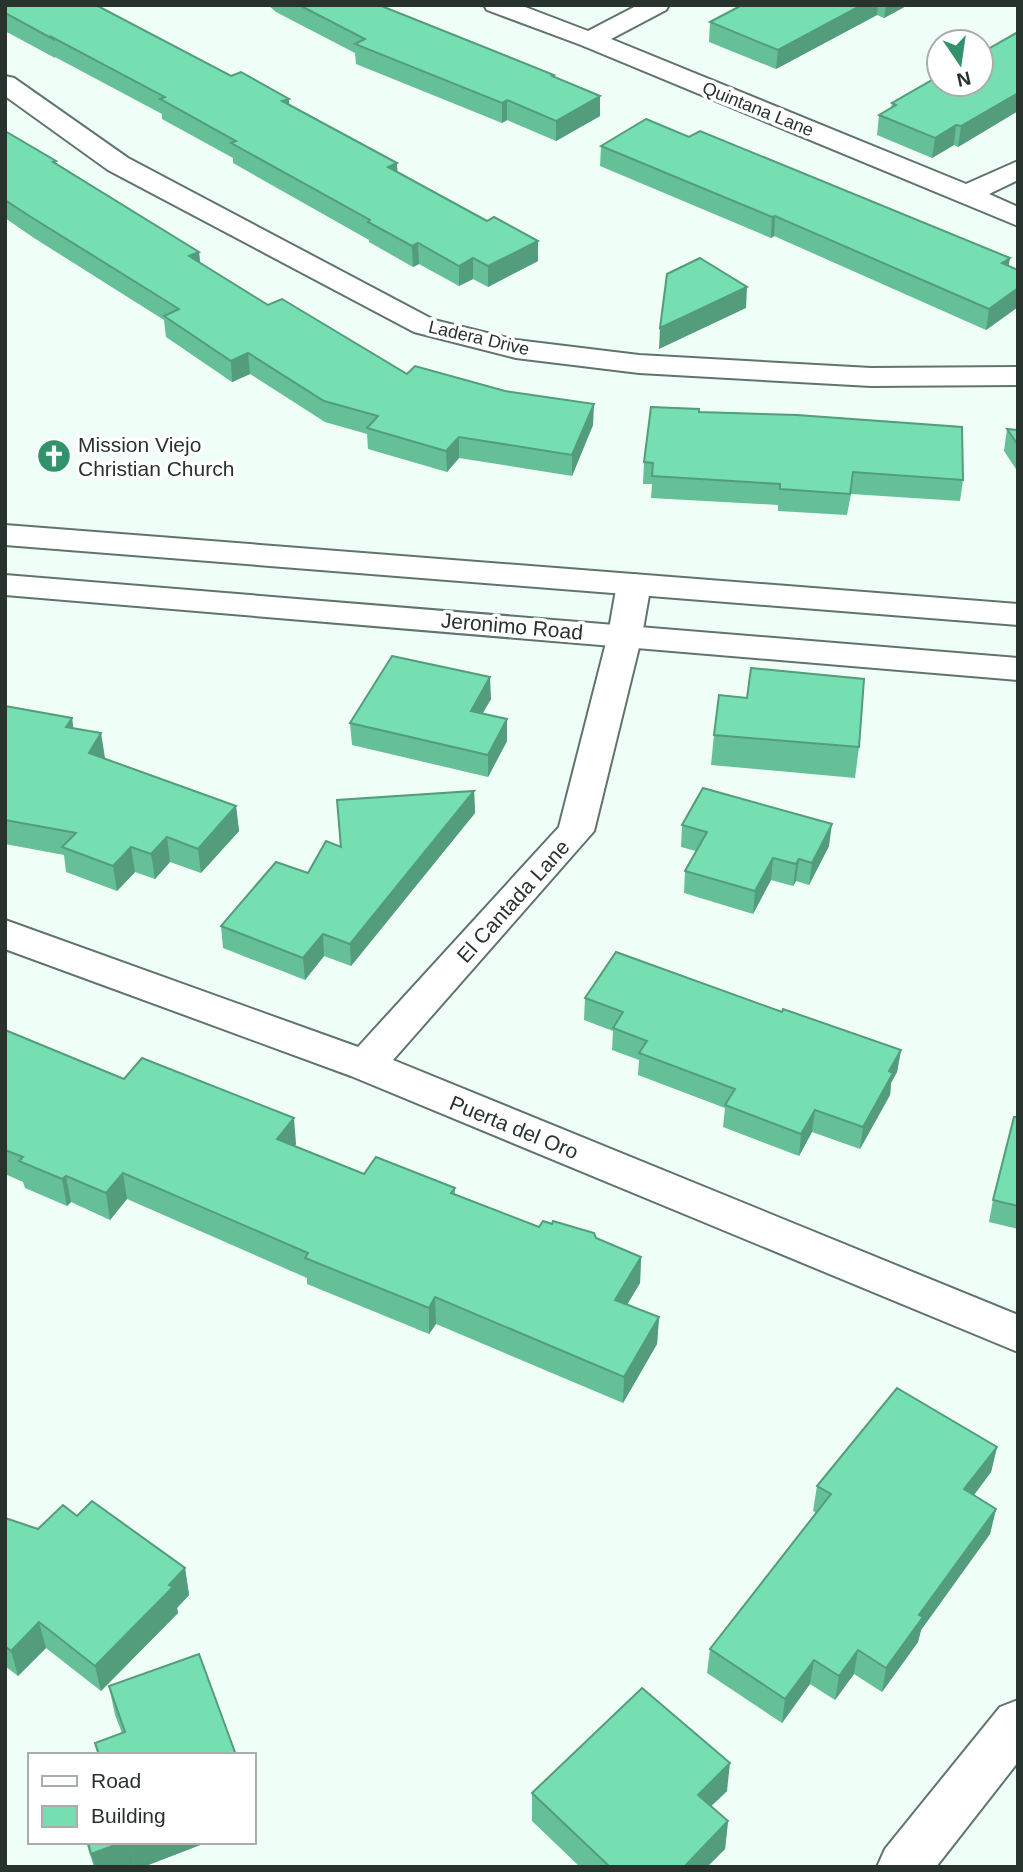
<svg xmlns="http://www.w3.org/2000/svg" width="1023" height="1872" font-family="Arial,sans-serif">
  <rect width="100%" height="100%" fill="#effef6"/>
  <g fill="none" stroke-linecap="round" stroke-linejoin="round">
    <g stroke="#5f756a" stroke-width="4">
      <g id="minor">
        <path d="M484 5H520L588 31 638 5H669L666 10 611 39 966 184 1018 161V180L989 194 1018 207V226L581 45 487 10Z"/>
        <path d="M5 76 14 78 128 158 434 320 516 340 639 355 871 368 1018 367V385L871 386 639 373 516 358 414 332 108 170 5 96Z"/>
        <path d="M634 574 646 577 651 584 642 635 594 831 393 1060 1018 1315V1352L351 1076 5 949V920L358 1047 559 827 608 635 617 584 622 577Z"/>
        <path d="M1018 1700V1762L936 1867H877L885 1849 1000 1707Z"/>
      </g>
    </g>
    <g stroke="#5f756a" stroke-width="4">
      <g id="secondary">
        <path d="M5 525 1018 604V625L5 545Z"/>
        <path d="M5 575 1018 658V680L5 595Z"/>
      </g>
    </g>
    <use href="#minor" fill="#fff" fill-rule="evenodd"/>
    <use href="#secondary" fill="#fff" fill-rule="evenodd"/>
  </g>
  <g fill="#65c098">
    <path d="M5 5 231 76 290 105 398 173 487 221 538 241V261L488 287 473 279 459 286 419 264 413 267 369 242V240L233 163V158L162 119V114L55 57V58L5 31Z"/>
    <path d="M268 5H379L600 96V116L556 141 507 120 502 123 356 64 355 53 276 12Z"/>
    <path d="M742 5H908L884 18 877 15 776 69 709 42 710 22Z"/>
    <path d="M1018 32V111L958 147 954 145 932 158 877 135 879 115 891 108 892 103Z"/>
    <path d="M5 131 199 252 200 263 268 305 407 374 593 425 572 476 459 458 447 472 368 449 367 434 325 422 250 374 232 382 166 337 164 320 34 238 5 218Z"/>
    <path d="M689 137 1010 258 1008 266 1018 270V307L986 330 774 236 771 238 600 166 601 146Z"/>
    <path d="M699 412 963 480 960 501 851 494 847 515 778 511V505L651 498 652 484H643L644 462Z"/>
    <path d="M1007 429 1018 430V472L1004 451Z"/>
    <path d="M491 699 482 714 507 719V741L488 777 352 745 350 723Z"/>
    <path d="M5 706 72 718 73 728 105 758 104 759 236 806 239 831 201 873 170 862 155 879 135 872 117 891 66 872 64 855 5 844Z"/>
    <path d="M714 735 859 747 855 778 711 765Z"/>
    <path d="M474 791 475 813 351 966 324 956 305 980 223 948 221 926 308 873 340 846 337 800Z"/>
    <path d="M682 825 829 846 809 885 796 881 793 886 771 880 753 914 684 893 685 871 696 851 681 847Z"/>
    <path d="M585 998 782 1012 901 1050 897 1072 891 1083 890 1095 860 1149 812 1132 799 1156 723 1127 725 1108 638 1075 639 1060 612 1050 613 1031 584 1020Z"/>
    <path d="M5 1030 124 1079 296 1144 295 1146 364 1174 455 1188V1194L539 1227 596 1238 641 1257 640 1283 627 1305 659 1317 657 1344 623 1403 436 1324 429 1334 307 1284V1278L127 1199 110 1220 71 1202 67 1206 25 1188 23 1182 5 1174Z"/>
    <path d="M1018 1117V1229L989 1222 993 1200Z"/>
    <path d="M997 1447 991 1472 974 1495 996 1509 990 1534 921 1630 918 1642 882 1692 854 1674 835 1700 810 1684 782 1723 707 1673 710 1649 816 1513 813 1511 817 1486Z"/>
    <path d="M77 1516 185 1568 189 1595 177 1608 178 1613 101 1691 46 1648 18 1676 5 1666V1518L38 1529Z"/>
    <path d="M109 1686 236 1755H98L95 1743 122 1733 115 1715Z"/>
    <path d="M727 1791 711 1806 728 1821 725 1849 707 1867H580L532 1821V1793Z"/>
    <path d="M86 1842H208L143 1867H94Z"/>
  </g>
  <g fill="#539c7c">
    <path d="M862 5H878L877 15 776 69 778 50Z"/>
    <path d="M886 5H908L884 18Z"/>
    <path d="M1018 93V111L958 147 961 126Z"/>
    <path d="M600 96V116L556 141V121Z"/>
    <path d="M289 99 290 118 282 101Z"/>
    <path d="M507 100V120L502 123V103Z"/>
    <path d="M956 125 954 145 932 158 935 138Z"/>
    <path d="M397 163 398 183 388 167Z"/>
    <path d="M775 216 774 236 771 238 772 217Z"/>
    <path d="M538 241V261L488 287V266Z"/>
    <path d="M418 243 419 264 413 267 412 246Z"/>
    <path d="M199 252 201 272 189 256Z"/>
    <path d="M473 258V279L459 286V266Z"/>
    <path d="M1010 258 1006 279 1002 263Z"/>
    <path d="M747 287 746 308 659 349 660 328Z"/>
    <path d="M1018 288V307L986 330 989 309Z"/>
    <path d="M248 353 250 374 232 382 231 361Z"/>
    <path d="M594 404 593 425 572 476V455Z"/>
    <path d="M459 437V458L447 472 446 451Z"/>
    <path d="M490 677 491 699 471 733V711Z"/>
    <path d="M72 718 75 742 66 727Z"/>
    <path d="M507 719V741L488 777V755Z"/>
    <path d="M101 733 105 758 93 778 89 753Z"/>
    <path d="M474 791 475 813 351 966 350 944Z"/>
    <path d="M236 806 239 831 201 873 198 849Z"/>
    <path d="M832 824 829 846 809 885 812 863Z"/>
    <path d="M167 837 170 862 155 879 151 854Z"/>
    <path d="M131 847 135 872 117 891 113 866Z"/>
    <path d="M773 858 771 880 753 914 755 891Z"/>
    <path d="M799 859 796 881 793 886 796 864Z"/>
    <path d="M323 934 324 956 305 980 303 958Z"/>
    <path d="M901 1050 897 1072 891 1083 890 1095 860 1149 863 1127 889 1071Z"/>
    <path d="M815 1110 812 1132 799 1156 801 1134Z"/>
    <path d="M294 1118 296 1144 280 1166 277 1139Z"/>
    <path d="M123 1173 127 1199 110 1220 106 1193Z"/>
    <path d="M66 1176 71 1202 67 1206 62 1179Z"/>
    <path d="M641 1257 640 1283 614 1326 615 1300Z"/>
    <path d="M435 1297 436 1324 429 1334V1308Z"/>
    <path d="M659 1317 657 1344 623 1403 624 1377Z"/>
    <path d="M997 1447 991 1472 959 1515 964 1489Z"/>
    <path d="M996 1509 990 1534 921 1630 918 1642 882 1692 886 1668 919 1615Z"/>
    <path d="M185 1568 189 1595 177 1608 178 1613 101 1691 95 1666Z"/>
    <path d="M39 1622 46 1648 18 1676 11 1651Z"/>
    <path d="M858 1650 854 1674 835 1700 839 1676Z"/>
    <path d="M814 1660 810 1684 782 1723 785 1699Z"/>
    <path d="M730 1763 727 1791 695 1822 698 1795Z"/>
    <path d="M728 1821 725 1849 707 1867H684Z"/>
    <path d="M123 1842H129L135 1867H95L91 1854Z"/>
    <path d="M129 1842H208L143 1867H135Z"/>
  </g>
  <g fill="#76dfb1" stroke="#539c7c" stroke-width="2">
    <path d="M5 5H96L231 76 241 72 289 99 282 101 397 163 388 167 487 221 494 217 538 241 488 266 473 258 459 266 418 243 412 246 368 222 370 220 231 143 236 141 160 99 165 97 52 37 53 39 5 13Z"/>
    <path d="M299 5H379L554 75 552 76 600 96 556 121 507 100 502 103 355 44 365 39Z"/>
    <path d="M742 5H862L778 50 710 22Z"/>
    <path d="M1018 32V93L961 126 956 125 935 138 879 115 896 105 892 103 939 76V84H981V53Z"/>
    <path d="M646 119 689 137 700 131 1010 258 1002 263 1018 270V288L989 309 775 216 772 217 601 146Z"/>
    <path d="M5 131 56 161 53 162 199 252 189 256 268 305 282 299 407 374 415 366 505 391 594 404 572 455 459 437 446 451 367 428 378 416 324 401 248 353 231 361 164 316 179 309 31 217 5 200Z"/>
    <path d="M700 258 747 287 660 328 667 274Z"/>
    <path d="M651 407 699 409V412L797 415 962 427 963 480 853 472 850 494 780 489V484L652 476 653 463 644 462Z"/>
    <path d="M1007 429 1018 430V445Z"/>
    <path d="M392 656 490 677 471 711 507 719 488 755 350 723Z"/>
    <path d="M751 668 864 679 859 747 714 735 719 695 747 698Z"/>
    <path d="M5 706 72 718 66 727 101 733 89 753 236 806 198 849 167 837 151 854 131 847 113 866 62 847 76 833 5 820Z"/>
    <path d="M703 788 832 824 812 863 799 859 796 864 773 858 755 891 685 871 707 832 682 825Z"/>
    <path d="M474 791 350 944 323 934 303 958 221 926 276 862 308 873 326 841 341 847 337 800Z"/>
    <path d="M616 952 782 1012 783 1009 901 1050 889 1071 893 1073 863 1127 815 1110 801 1134 725 1105 735 1089 639 1053 647 1041 613 1028 623 1012 585 998Z"/>
    <path d="M5 1030 124 1079 142 1058 294 1118 277 1139 364 1174 376 1157 455 1188 451 1193 539 1227 543 1221 552 1224 553 1221 594 1233 596 1238 641 1257 615 1300 659 1317 624 1377 435 1297 429 1308 305 1258 308 1253 123 1173 106 1193 66 1176 62 1179 19 1161 23 1157 5 1150Z"/>
    <path d="M1014 1117H1018V1206L993 1200Z"/>
    <path d="M897 1388 997 1447 964 1489 996 1509 919 1615 923 1617 886 1668 858 1650 839 1676 814 1660 785 1699 710 1649 831 1494 817 1486Z"/>
    <path d="M92 1501 185 1568 169 1585 173 1587 95 1666 39 1622 11 1651 5 1646V1518L38 1529 63 1505 77 1516Z"/>
    <path d="M199 1654 236 1755H99L95 1743 125 1732 109 1686Z"/>
    <path d="M642 1688 730 1763 698 1795 728 1821 684 1867H610L532 1793Z"/>
    <path d="M88 1842H123L91 1854Z"/>
  </g>
  <defs>
    <g id="church-disc" transform="scale(1.75)"><circle r="9.5" fill="#31926c" stroke="#fff"/><path d="M-1.2-6h2.4v3.5h3.3v2.4h-3.3V6h-2.4V-.1h-3.3v-2.4h3.3Z" fill="#fff"/></g>
  </defs>
  <g fill-rule="evenodd">
    <use href="#church-disc" x="54" y="456"/>
  </g>
  <g text-anchor="middle" dominant-baseline="central" stroke-width="7" stroke-linejoin="round" paint-order="stroke">
    <g font-size="18" fill="#29332e" stroke="#fff">
      <text transform="translate(758 109) rotate(22)">Quintana Lane</text>
      <text transform="translate(479 338) rotate(13)">Ladera Drive</text>
    </g>
    <g font-size="21" fill="#29332e" stroke="#fff" text-anchor="start">
      <text x="78" y="444">Mission Viejo<tspan x="78" dy="24">Christian Church</tspan></text>
    </g>
    <g font-size="21" fill="#29332e" stroke="#fff">
      <text transform="translate(512 626) rotate(5)">Jeronimo Road</text>
      <text transform="translate(513 901) rotate(-48)">El Cantada Lane</text>
      <text transform="translate(514 1127) rotate(22)">Puerta del Oro</text>
    </g>
  </g>
  <rect width="1023" height="1872" fill="none" stroke="#29332e" stroke-width="14"/>
  <rect x="28" y="1753" width="228" height="91" fill="#ffffff" stroke="#a9adab" stroke-width="2"/>
  <rect x="42" y="1776" width="35" height="10" fill="#ffffff" stroke="#a9adab" stroke-width="2"/>
  <text x="91" y="1788" font-size="21" fill="#29332e">Road</text>
  <rect x="42" y="1806" width="35" height="21" fill="#76dfb1" stroke="#a9adab" stroke-width="2"/>
  <text x="91" y="1823" font-size="21" fill="#29332e">Building</text>
  <g transform="translate(960 63) rotate(167)"><circle r="33" fill="#ffffff" stroke="#a9adab" stroke-width="2"/>
  <path d="M0-5L12 26L0 18L-12 26Z" fill="#31926c"/>
  <text y="-10" font-size="19" font-weight="bold" text-anchor="middle" fill="#29332e">N</text>
  </g>
</svg>
